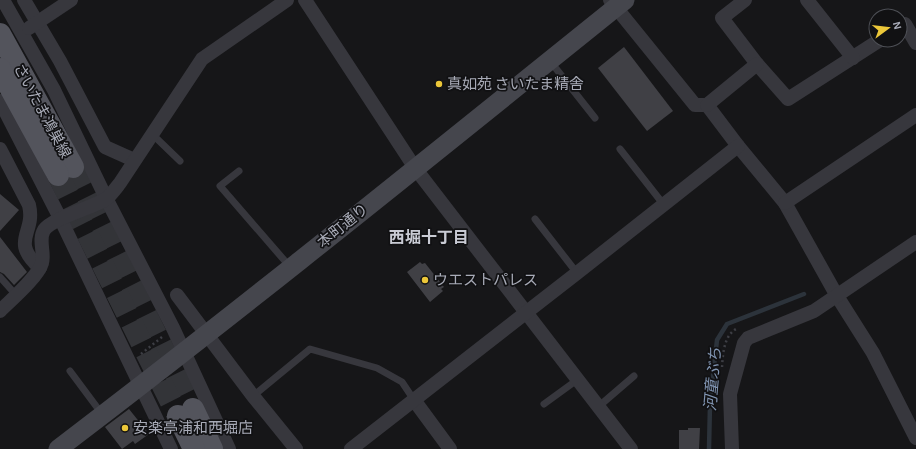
<svg xmlns="http://www.w3.org/2000/svg" width="916" height="449" font-family="'Alegreya Sans','Noto Sans JP',sans-serif">
  <rect width="100%" height="100%" fill="#161618"/>
  <g fill="none" stroke-linecap="round" stroke-linejoin="round">
    <path stroke="#2c333b" stroke-width="4.5" d="M709 449 710 404 717 340 727 324 804 294"/>
  </g>
  <g fill="#404045">
    <path d="M624 47 673 111 647 131 598 68Z"/>
    <path d="M0 194 19 210 0 231Z"/>
    <path d="M0 237 27 272 14 285 4 274 0 272Z"/>
    <path d="M420 262 422 264 425 263 444 287 441 289 443 291 430 302 407 272Z"/>
    <path d="M129 409 149 434 135 444 133 441 122 449 105 427Z"/>
    <path d="M688 428H700L699 449H679V430H688Z"/>
  </g>
  <g fill="none" stroke-linecap="round" stroke-linejoin="round">
    <g stroke="#333438" stroke-width="22" stroke-dasharray="22 11" stroke-linecap="butt">
      <path d="M73 167 193 409"/>
      <path d="M58 175 178 416"/>
    </g>
    <g stroke="#3d3e44" stroke-width="2.5" stroke-dasharray="2 3" stroke-linecap="butt">
      <path d="M141 354 162 337"/>
      <path d="M722 367C723 353 724 334 738 328"/>
    </g>
    <g stroke="#37373d" stroke-width="7">
      <path d="M550 61 595 118"/>
      <path d="M152 134 180 161"/>
      <path d="M620 149 664 205"/>
      <path d="M239 171 220 186 291 268"/>
      <path d="M535 219 577 273"/>
      <path d="M0 277 16 295"/>
      <path d="M70 371 102 414"/>
      <path d="M253 396 310 349 377 368 402 382 414 400"/>
      <path d="M544 404 577 380"/>
      <path d="M598 407 634 376"/>
    </g>
    <g stroke="#37373d" stroke-width="14">
      <path d="M3 0 54 90 106 198 173 328 229 449"/>
      <path d="M24 0 60 61 105 147 134 160"/>
      <path d="M305 0 415 168 631 449"/>
      <path d="M610 0 695 105H707L738 146 785 203 837 296 873 353 916 438"/>
      <path d="M745 0 722 18 757 64 788 99 880 40"/>
      <path d="M807 0 853 58"/>
      <path d="M900 27 905 24 916 43"/>
      <path d="M29 28 71 0"/>
      <path d="M0 101 61 220 171 449"/>
      <path d="M707 105 757 64"/>
      <path d="M0 149 29 205C36 234 9 240 40 268"/>
      <path d="M785 203 916 115"/>
      <path d="M177 295 253 396 296 449"/>
      <path d="M0 311C11 300 38 277 42 263 45 253 38 240 44 230 52 218 92 208 106 199 111 195 116 188 120 183L202 59 287 0"/>
      <path d="M414 400 450 449"/>
      <path d="M351 449 577 273 738 146"/>
      <path d="M732 449 730 394 744 343 748 338 814 311 916 242"/>
    </g>
    <path stroke="#45464d" stroke-width="19" d="M58 449C250 303 437 151 625 0"/>
    <g stroke="#53545c" stroke-width="22">
      <path d="M0 34 73 167"/>
      <path d="M0 69 58 175"/>
      <path d="M193 409 212 449"/>
      <path d="M178 416 194 449"/>
    </g>
  </g>
  <g fill="#ecc739" stroke="#111113" stroke-width="1.5">
    <circle cx="439" cy="84" r="4"/>
    <circle cx="425" cy="280" r="4"/>
    <circle cx="125" cy="428" r="4"/>
  </g>
  <g text-anchor="middle" dominant-baseline="central" stroke-width="3.5" stroke-linejoin="round" paint-order="stroke">
    <g font-size="15" fill="#a8abb7" stroke="#111113" text-anchor="start">
      <text x="447" y="84">真如苑 さいたま精舎</text>
      <text x="433" y="280">ウエストパレス</text>
      <text x="133" y="428">安楽亭浦和西堀店</text>
    </g>
    <g font-size="15" fill="#a8abb7" stroke="#111113">
      <text transform="translate(42 111) rotate(62)">さいたま鴻巣線</text>
      <text transform="translate(343 226) rotate(-39)">本町通り</text>
    </g>
    <g font-size="16" font-weight="bold" fill="#c9cbd4" stroke="#111113">
      <text x="429" y="238">西堀十丁目</text>
    </g>
    <g font-size="16" font-style="italic" fill="#8094b1" stroke="#111113">
      <text transform="translate(713 379) rotate(-85)">河童ぶち</text>
    </g>
  </g>
  <g transform="translate(888 28) rotate(75)"><circle r="19" fill="#111113" stroke="#4d4f55"/>
  <path d="M0-3L7 15L0 10L-7 15Z" fill="#ecc739"/>
  <text y="-6" font-size="11" font-weight="bold" text-anchor="middle" fill="#a8abb7">N</text>
  </g>
</svg>
